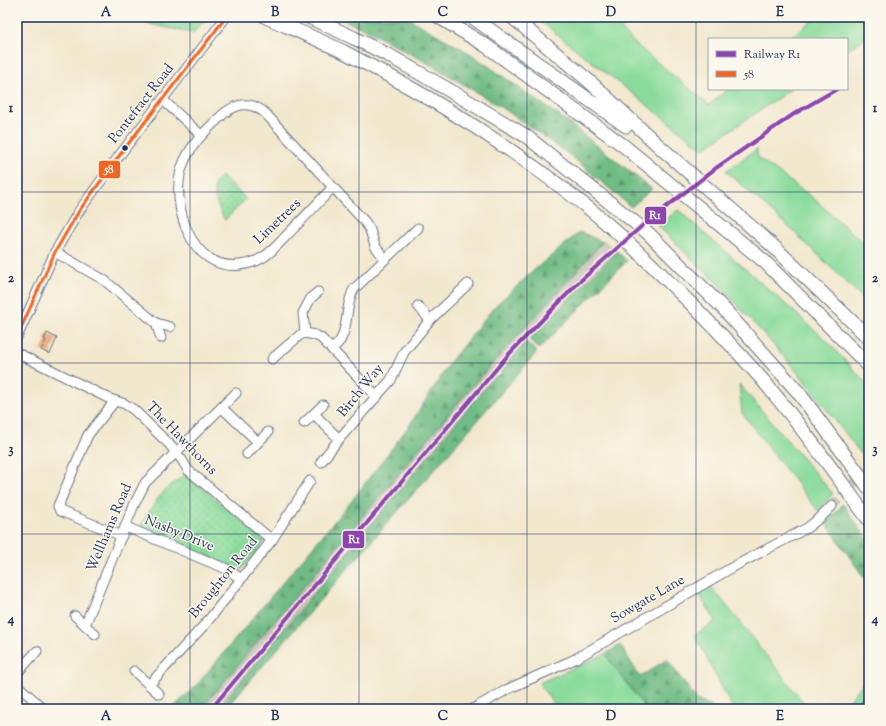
<svg xmlns="http://www.w3.org/2000/svg" width="886" height="726" font-family="'Sorts Mill Goudy',serif">
  <defs>
    <pattern id="forest-firs" width="22" height="20" patternUnits="userSpaceOnUse"><rect width="22" height="20" fill="#70bc84"/><path d="M5 1l3.5 6h-7zM16 11l3.5 6h-7z" fill="#5b996f"/></pattern>
    <pattern id="park-dots" width="8" height="8" patternUnits="userSpaceOnUse"><rect width="8" height="8" fill="#8bdc9c"/><path d="M2 2h.1M6 6h.1" fill="none" stroke="#77bd89" stroke-width="1.8" stroke-linecap="round"/></pattern>
  </defs>
  <rect width="100%" height="100%" fill="#fbf7ec"/>
  <filter id="ink" filterUnits="userSpaceOnUse"><feTurbulence type="fractalNoise" baseFrequency=".025" numOctaves="2"/><feDisplacementMap in="SourceGraphic" scale="8" xChannelSelector="R" yChannelSelector="G"/><feConvolveMatrix kernelMatrix="1 2 1 2 8 2 1 2 1" color-interpolation-filters="sRGB"/></filter>
  <filter id="wash" filterUnits="userSpaceOnUse"><feTurbulence type="fractalNoise" baseFrequency=".012" numOctaves="4" result="noise"/><feDisplacementMap in="SourceGraphic" scale="16" xChannelSelector="R" yChannelSelector="G"/><feGaussianBlur stdDeviation="0.9" result="paint"/><feColorMatrix in="noise" values="0 0 0 0 0 0 0 0 0 0 0 0 0 0 0 0 0 1.4 0 .05"/><feComposite in="paint" operator="in"/></filter>
  <g filter="url(#wash)">
    <rect width="100%" height="100%" fill="#f2e8ce"/>
    <path fill="#c9c3b8" d="M604 240 617 251 503 365 218 709H201L473 385Z"/>
    <g fill="#8bdc9c" stroke="#53867d">
      <path d="M115 17H208L193 33Z"/>
      <path d="M535 17H611L634 43 709 105 728 89H791L703 149Z"/>
      <path d="M817 17H869V34L847 51V39H788Z"/>
      <path d="M757 149 758 158 813 198 869 248V304L792 230 726 171Z"/>
      <path d="M678 210 824 338 869 386V458L866 460 800 375 762 332 717 283 658 226Z"/>
      <path d="M739 384 833 494 818 511 742 413Z"/>
      <path d="M710 585 809 709H733L695 635 716 621 698 593Z"/>
      <path d="M605 654 646 709H557L539 683Z"/>
      <path d="M869 675V709H843Z"/>
    </g>
    <g fill="url(#forest-firs)" stroke="#467671">
      <path d="M337 17H406L471 54 561 117 652 189 631 207 571 156 507 111 445 73 377 35Z"/>
      <path d="M580 232 603 242 473 385 201 709H171L196 686 353 499 409 426 453 358 495 306 540 265Z"/>
      <path d="M617 251 627 261 539 349 529 339Z"/>
      <path d="M526 342 537 352 225 709H218L504 365Z"/>
      <path d="M843 504 869 541V585L826 523Z"/>
      <path d="M620 645 640 677 667 659 697 700 718 709H646L605 654Z"/>
    </g>
    <g fill="url(#park-dots)" stroke="#53867d">
      <path d="M222 176 246 199 225 220C220 212 211 193 215 183 216 181 220 178 222 176Z"/>
      <path d="M186 474 265 541 242 569 239 570 141 525 156 501 167 488Z"/>
    </g>
    <g fill="none" stroke-linecap="round" stroke-linejoin="round">
      <path stroke="#52a5cd" stroke-width="2.5" d="M853 709 869 688"/>
    </g>
    <g id="blocks">
      <path fill="#e8a270" d="M47 333 57 338 50 354 41 350 46 340 44 339Z"/>
    </g>
  </g>
  <g filter="url(#ink)">
    <use href="#blocks" fill-opacity="0" stroke="#667085" stroke-width="1"/>
    <g fill="none" stroke-linecap="round" stroke-linejoin="round">
      <path stroke="#c7c3b8" stroke-width="9" stroke-dasharray="9 4.5" stroke-linecap="butt" d="M832 506 869 468"/>
      <g stroke="#667085" stroke-width="11">
        <g id="minor">
          <path d="M163 100 201 135"/>
          <path d="M333 187C318 203 304 218 289 233 281 241 274 250 265 256 258 261 248 264 240 265 191 272 170 204 182 167 189 147 203 133 218 119 233 104 248 99 265 113L365 222 370 230 375 246 385 259"/>
          <path d="M55 252 104 280 156 323 170 327"/>
          <path d="M418 306 430 320"/>
          <path d="M156 323 161 338"/>
          <path d="M305 333 303 313 311 298 318 292"/>
          <path d="M17 337 55 252 79 211 122 152 226 17"/>
          <path d="M332 349C335 346 339 343 341 339 349 324 345 305 354 289L418 228"/>
          <path d="M17 353 110 399 125 404 134 410 169 444 182 460 188 470 272 540"/>
          <path d="M272 359 300 335 305 333 315 335 321 338 377 397"/>
          <path d="M115 401 88 435 58 506 60 511 122 536"/>
          <path d="M222 408 258 442"/>
          <path d="M314 414 339 439"/>
          <path d="M304 423 323 405"/>
          <path d="M247 454 268 432"/>
          <path d="M321 462 339 439 391 380 404 352 430 320 468 284"/>
          <path d="M126 527 217 565 227 569 241 579"/>
          <path d="M75 616 95 634"/>
          <path d="M85 625 134 505 145 483 236 393"/>
          <path d="M134 671 159 694"/>
          <path d="M17 673 37 651"/>
          <path d="M17 685 44 709"/>
          <path d="M149 685 207 622 272 540 310 481"/>
          <path d="M473 709 508 689 575 659 733 567 807 528 821 517 832 506"/>
        </g>
      </g>
      <g stroke="#667085" stroke-width="15">
        <g id="highway">
          <path d="M266 17C293 29 320 40 346 53 433 97 516 150 592 211 620 234 646 259 671 284 702 314 731 344 760 377 799 422 833 471 869 520"/>
          <path d="M309 17 354 38 390 56 461 97 526 136 648 233 723 308 799 393 869 488"/>
          <path d="M439 17 485 45 624 146 765 262 869 366"/>
          <path d="M472 17 626 126"/>
          <path d="M512 17 589 81 660 147 773 246 869 338"/>
        </g>
      </g>
      <use href="#minor" stroke="#fff" stroke-width="9"/>
      <use href="#highway" stroke="#fff" stroke-width="13"/>
      <g stroke="#fbf7ec" stroke-width="6">
        <path id="bus-1" d="M17 337 55 252 79 211 122 152 226 17"/>
      </g>
      <use href="#bus-1" stroke="#f26522" stroke-width="3"/>
      <g stroke="#fbf7ec" stroke-width="7">
        <path id="rail-1" d="M211 709 508 355 578 283 643 225 716 168 794 114 837 89"/>
      </g>
      <use href="#rail-1" stroke="#8e44ad" stroke-width="4"/>
    </g>
  </g>
  <path fill="none" stroke="#1b2f5e" stroke-width="1" stroke-opacity="0.55" d="M190 17V709M359 17V709M527 17V709M696 17V709M17 192H869M17 363H869M17 534H869"/>
  <circle fill="#1b2f5e" stroke="#fbf7ec" stroke-width="1.5" cx="125" cy="148" r="3.5"/>
  <g text-anchor="middle" dominant-baseline="central" stroke-width="3" stroke-linejoin="round" paint-order="stroke">
    <g font-size="14" fill="#1b2f5e" stroke="#fbf7ec">
      <text transform="translate(142 104) rotate(-52)">Pontefract Road</text>
      <text transform="translate(278 222) rotate(-44)">Limetrees</text>
      <text transform="translate(361 391) rotate(-51)">Birch Way</text>
      <text transform="translate(181 439) rotate(46)">The Hawthorns</text>
      <text transform="translate(110 528) rotate(-67)">Wellhams Road</text>
      <text transform="translate(179 534) rotate(22)">Nasby Drive</text>
      <text transform="translate(224 578) rotate(-51)">Broughton Road</text>
      <text transform="translate(648 600) rotate(-30)">Sowgate Lane</text>
    </g>
  </g>
  <g stroke="#fbf7ec" stroke-width="1.5">
    <rect x="98" y="160" width="23" height="19" rx="4" fill="#f26522"/>
    <rect x="644" y="206" width="23" height="19" rx="4" fill="#8e44ad"/>
    <rect x="342" y="530" width="23" height="19" rx="4" fill="#8e44ad"/>
  </g>
  <g font-size="11" text-anchor="middle" font-weight="bold" fill="#fff">
    <text x="109" y="173">58</text>
    <text x="655" y="219">R1</text>
    <text x="354" y="543">R1</text>
  </g>
  <rect width="886" height="726" fill="none" stroke="#fbf7ec" stroke-width="44"/>
  <rect x="708" y="38" width="140" height="52" fill="#fbf7ec" stroke="#a1a7b3"/>
  <rect x="716" y="51" width="20" height="6" fill="#8e44ad" stroke="#a1a7b3"/>
  <text x="744" y="58" font-size="12" fill="#1b2f5e">Railway R1</text>
  <rect x="716" y="71" width="20" height="6" fill="#f26522" stroke="#a1a7b3"/>
  <text x="744" y="78" font-size="12" fill="#1b2f5e">58</text>
  <rect x="22" y="22" width="842" height="682" fill="none" stroke="#1b2f5e" stroke-width="1.5"/>
  <g font-size="13" text-anchor="middle" font-weight="bold" fill="#1b2f5e">
    <text x="106" y="16">A</text>
    <text x="275" y="16">B</text>
    <text x="443" y="16">C</text>
    <text x="611" y="16">D</text>
    <text x="780" y="16">E</text>
    <text x="11" y="112">1</text>
    <text x="875" y="112">1</text>
    <text x="11" y="282">2</text>
    <text x="875" y="282">2</text>
    <text x="11" y="453">3</text>
    <text x="875" y="453">3</text>
    <text x="11" y="623">4</text>
    <text x="875" y="623">4</text>
    <text x="106" y="720">A</text>
    <text x="275" y="720">B</text>
    <text x="443" y="720">C</text>
    <text x="611" y="720">D</text>
    <text x="780" y="720">E</text>
  </g>
</svg>
